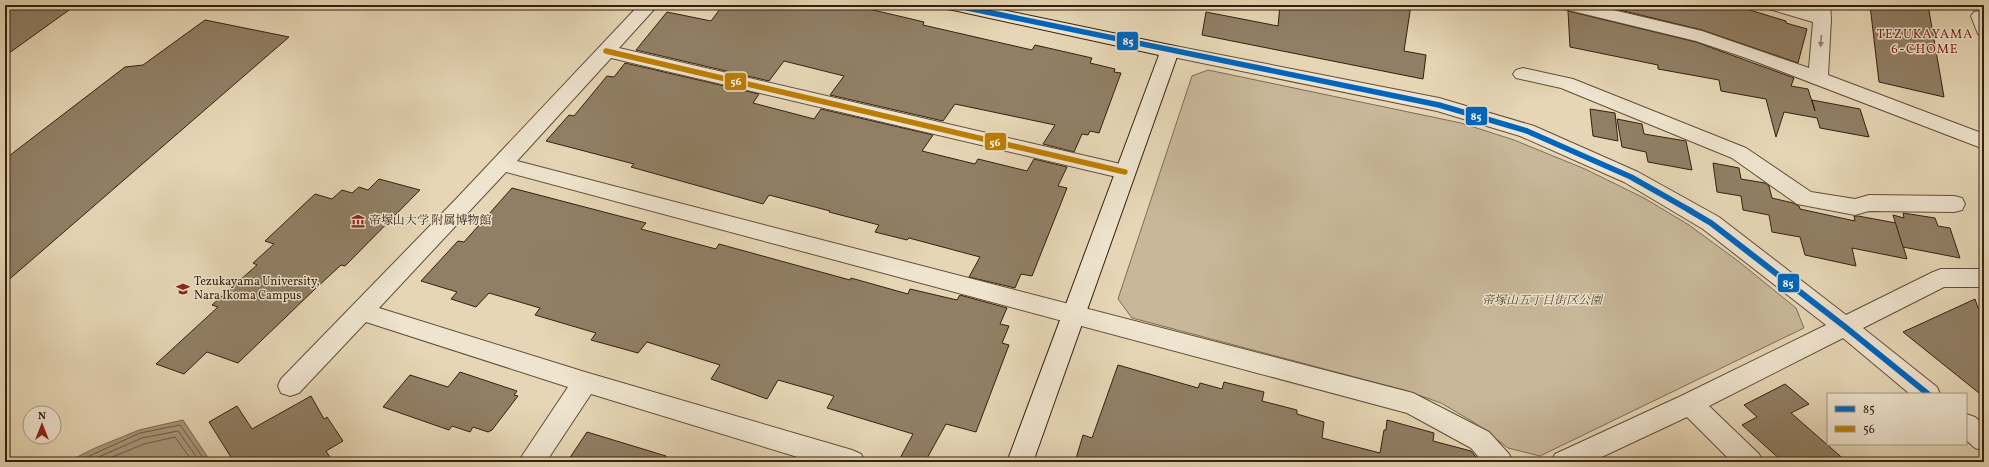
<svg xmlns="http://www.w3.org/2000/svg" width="1989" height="467" font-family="Vollkorn,'Noto Serif JP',serif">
  <rect width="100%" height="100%" fill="#e6d6b5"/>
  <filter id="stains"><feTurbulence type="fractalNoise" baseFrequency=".005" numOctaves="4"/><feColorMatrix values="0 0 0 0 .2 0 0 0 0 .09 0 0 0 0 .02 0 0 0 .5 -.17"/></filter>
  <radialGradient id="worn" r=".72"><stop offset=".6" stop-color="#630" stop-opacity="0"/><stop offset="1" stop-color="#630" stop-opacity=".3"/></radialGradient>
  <path fill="#c8b799" stroke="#7e6c54" d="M1208 70 1461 123 1514 140 1585 169 1644 198 1689 225 1738 261 1796 308 1804 328 1540 456 1508 448 1475 423 1441 403 1404 390 1132 318 1118 299 1192 76Z"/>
  <path fill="#a9987c" stroke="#7a6850" d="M183 420 211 462H67L95 448 139 430Z"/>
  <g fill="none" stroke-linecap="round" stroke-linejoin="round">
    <g stroke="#6e5c45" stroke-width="1">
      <path d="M76 462 140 433 180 425 206 462"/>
      <path d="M87 462 142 438 178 431 200 462"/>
      <path d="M100 462 144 444 175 437 193 462"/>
    </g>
  </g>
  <g fill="#917f65" stroke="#34200e">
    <path d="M5 5H76L5 56Z"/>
    <path d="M723 5H852L924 22 923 25 1032 50 1035 45 1092 58 1090 63 1115 69 1114 72 1121 73 1099 133 1090 131 1088 135 1082 134 1074 152 1043 144 1055 125 955 104 943 121 830 95 844 76 784 61 769 81 636 50 667 12 711 21Z"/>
    <path d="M1280 5H1411L1404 51 1426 55 1423 79 1202 35 1206 12 1278 26Z"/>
    <path d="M1599 5H1733L1786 21V23L1807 29 1798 63 1702 30Z"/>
    <path d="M1870 5H1928L1944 97 1879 82Z"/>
    <path d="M1568 11 1696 42 1794 78 1791 86 1808 89 1815 111 1812 100 1860 109 1869 137 1820 128 1817 118 1784 112 1776 137 1766 99 1721 91 1719 80 1658 69V65L1570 47Z"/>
    <path d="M205 20 289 37 5 283V159L125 67 143 65Z"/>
    <path d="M625 63 759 94 753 103 814 119 821 109 933 135 922 151 975 164 978 159 1027 171 1034 159 1067 167 1058 186 1067 188 1032 276 1021 274 1015 288 969 277 980 257 909 238 907 240 875 232 879 225 829 212 830 211 769 195 763 204 631 167 634 164 546 141 569 115 574 116 607 76 614 77Z"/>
    <path d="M1590 109 1615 113 1618 141 1593 136Z"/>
    <path d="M1617 119 1642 124 1644 134 1686 141 1692 170 1648 162 1646 152 1622 147Z"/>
    <path d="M1713 163 1739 168 1741 179 1765 183 1769 186 1772 198 1793 203 1799 206 1800 209 1855 221 1854 216H1858L1896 223 1907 259 1852 248 1856 266 1805 255 1800 237 1772 232 1769 215 1743 210 1741 196 1717 192Z"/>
    <path d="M379 179 420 190 345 266 341 265 314 290 238 363 207 352 184 374 156 364 218 307 212 305 257 265 253 263 274 244 265 241 315 194 332 199 342 190 352 193 359 187 368 190Z"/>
    <path d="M512 188 646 223 641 229 716 249 719 244 850 280 851 278 908 294 910 289 957 300 960 295 1007 308 1000 324 1009 326 1002 343 1009 345 976 432 946 424 925 462H898L913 434 827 408 834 396 778 380 767 399 711 379 720 365 647 342 638 353 591 340 596 333 535 315 540 308 489 293 476 307 451 299 457 292 421 281 458 241 464 242Z"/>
    <path d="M1903 213 1935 218 1938 226 1950 228 1960 258 1903 247 1893 215 1904 218Z"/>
    <path d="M1975 299 1978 308 1984 306V397L1903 332Z"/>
    <path d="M1118 365 1198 388 1200 383 1222 389 1224 382 1264 392 1262 401 1297 410V414L1324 422 1322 438 1380 453 1384 430H1386L1387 420 1434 433 1433 441 1471 451 1480 462H1075L1083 435 1092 438Z"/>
    <path d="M460 372 517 391 514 395 518 396 492 430 488 432 473 427 470 432 452 426 449 430 383 407 410 375 448 387Z"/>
    <path d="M1785 384 1809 404 1791 413 1847 462H1783L1742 425 1757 417 1744 405Z"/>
    <path d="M311 396 324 419 327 417 343 441 326 451 333 462H234L209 422 237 406 252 429Z"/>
    <path d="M587 432 666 456 665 462H567Z"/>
  </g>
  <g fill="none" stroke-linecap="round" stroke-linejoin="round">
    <g stroke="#604e38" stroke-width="2">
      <g id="street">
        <path d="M639 5H658L619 48 1125 165 1132 167 1135 172 1132 177 1125 179 611 58 517 161 1413 393 1489 432 1509 454 1513 462H1483L1471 448 1407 413 506 172 379 308 585 372 852 450 861 454 865 462H814L591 394 546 462H518L568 387 366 322 299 393 290 396 281 393 278 386 281 379 456 199Z"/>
        <path d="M1561 5H1592L1702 31 1809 68 1813 22 1769 9 1766 5H1794L1812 10V5H1830L1831 19 1828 75 1984 134V149L1749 59 1696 41 1564 9Z"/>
        <path d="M1984 10V36L1978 34 1971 16 1974 12Z"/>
        <path d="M1170 45 1439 98 1534 126 1638 172 1719 217 1846 315 1933 272 1941 269H1984V287H1944L1863 328 1937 387 1940 394H1910L1843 338 1709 406 1759 454 1763 462H1732L1687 417 1591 462H1551L1555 454 1681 396 1826 325 1703 229 1624 182 1520 136 1437 111 1163 55 1161 51 1163 47Z"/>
        <path d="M1523 68 1573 79 1746 148 1811 192 1855 199 1869 195 1954 196 1962 198 1965 204 1962 210 1954 212 1869 211 1855 215 1797 204 1732 158 1561 88 1516 78 1513 74 1516 70Z"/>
        <path d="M1966 414 1975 417 1984 425V451L1975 448 1966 440Z"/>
      </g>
    </g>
    <g stroke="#34200e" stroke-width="2">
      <path id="secondary" d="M944 5H979L1170 45 1177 47 1179 51 1033 462H1007L1159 55 953 10 947 9Z"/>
    </g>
    <use href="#street" fill="#efe4cf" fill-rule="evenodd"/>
    <use href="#secondary" fill="#efe4cf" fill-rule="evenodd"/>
    <g stroke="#efe4cf" stroke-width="8">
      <path id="bus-1-far1" d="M953 5 1439 105 1527 131 1631 177 1691 211"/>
    </g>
    <g stroke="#efe4cf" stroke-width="10">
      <path id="bus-1" d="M1689 210 1711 223 1844 326 1928 394"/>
    </g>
    <g stroke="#efe4cf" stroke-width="8">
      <path id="bus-2" d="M606 51 1125 172"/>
    </g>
    <use href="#bus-1-far1" stroke="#0065bd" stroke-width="5.5"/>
    <use href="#bus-1" stroke="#0065bd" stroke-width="6"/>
    <use href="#bus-2" stroke="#bc7e04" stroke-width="5.5"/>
  </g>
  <defs><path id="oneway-solid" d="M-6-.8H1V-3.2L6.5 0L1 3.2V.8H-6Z"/></defs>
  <use fill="#92826e" href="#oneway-solid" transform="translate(1821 41) rotate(94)"/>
  <defs>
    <g id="museum-bare" transform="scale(1.08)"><path d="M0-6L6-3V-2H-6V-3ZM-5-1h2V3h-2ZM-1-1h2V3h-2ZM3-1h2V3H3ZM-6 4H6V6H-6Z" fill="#8f2418" stroke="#efe4cf" stroke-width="2.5" paint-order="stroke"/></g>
    <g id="university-bare" transform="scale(1.08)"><path d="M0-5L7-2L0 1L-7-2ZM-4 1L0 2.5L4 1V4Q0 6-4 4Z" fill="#8f2418" stroke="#efe4cf" stroke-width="2.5" paint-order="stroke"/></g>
  </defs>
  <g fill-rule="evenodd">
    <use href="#museum-bare" x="358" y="221"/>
    <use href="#university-bare" x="183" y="289"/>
  </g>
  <g text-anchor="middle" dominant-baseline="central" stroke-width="3" stroke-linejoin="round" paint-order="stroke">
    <g font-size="12" fill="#34200e" stroke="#efe4cf" text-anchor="start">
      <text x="369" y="221">帝塚山大学 附属博物館</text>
      <text x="194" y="282">Tezukayama University,<tspan x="194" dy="14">Nara Ikoma Campus</tspan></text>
    </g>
    <g font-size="12" font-style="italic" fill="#594631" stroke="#efe4cf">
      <text x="1542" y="301">帝塚山五丁目街区公園</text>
    </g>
    <g font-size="13" letter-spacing="1" fill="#7a1f14" stroke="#efe4cf">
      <text x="1925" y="35">TEZUKAYAMA<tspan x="1925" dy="15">6-CHOME</tspan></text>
    </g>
  </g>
  <g stroke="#efe4cf" stroke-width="1.5">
    <rect x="1116" y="31" width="23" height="20" rx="4" fill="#0065bd"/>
    <rect x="724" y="72" width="23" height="19" rx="4" fill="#bc7e04"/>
    <rect x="1465" y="106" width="23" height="20" rx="4" fill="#0065bd"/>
    <rect x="984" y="132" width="23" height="19" rx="4" fill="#bc7e04"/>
    <rect x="1777" y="273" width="23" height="20" rx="4" fill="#0065bd"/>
  </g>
  <g font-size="11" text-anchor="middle" font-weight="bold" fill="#fff">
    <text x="1128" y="45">85</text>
    <text x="736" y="85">56</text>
    <text x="1476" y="120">85</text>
    <text x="995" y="146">56</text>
    <text x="1788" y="287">85</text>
  </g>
  <rect width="1989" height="467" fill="none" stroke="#e6d6b5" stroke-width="20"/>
  <rect x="6" y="6" width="1977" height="455" fill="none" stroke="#34200e" stroke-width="2"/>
  <rect x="10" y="10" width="1969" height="447" fill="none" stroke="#34200e"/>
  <rect x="1827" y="393" width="140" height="52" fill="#efe4cf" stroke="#a49682"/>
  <rect x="1835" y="406" width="20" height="6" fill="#0065bd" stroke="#a49682"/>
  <text x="1863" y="413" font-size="12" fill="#34200e">85</text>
  <rect x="1835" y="426" width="20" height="6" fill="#bc7e04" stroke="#a49682"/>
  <text x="1863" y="433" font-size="12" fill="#34200e">56</text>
  <g transform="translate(42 425)"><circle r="19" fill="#efe4cf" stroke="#a49682"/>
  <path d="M0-3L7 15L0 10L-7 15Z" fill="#8f2418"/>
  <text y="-6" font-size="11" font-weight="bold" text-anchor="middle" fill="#34200e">N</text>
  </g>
  <rect width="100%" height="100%" filter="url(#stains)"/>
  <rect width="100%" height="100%" fill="url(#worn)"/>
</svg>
